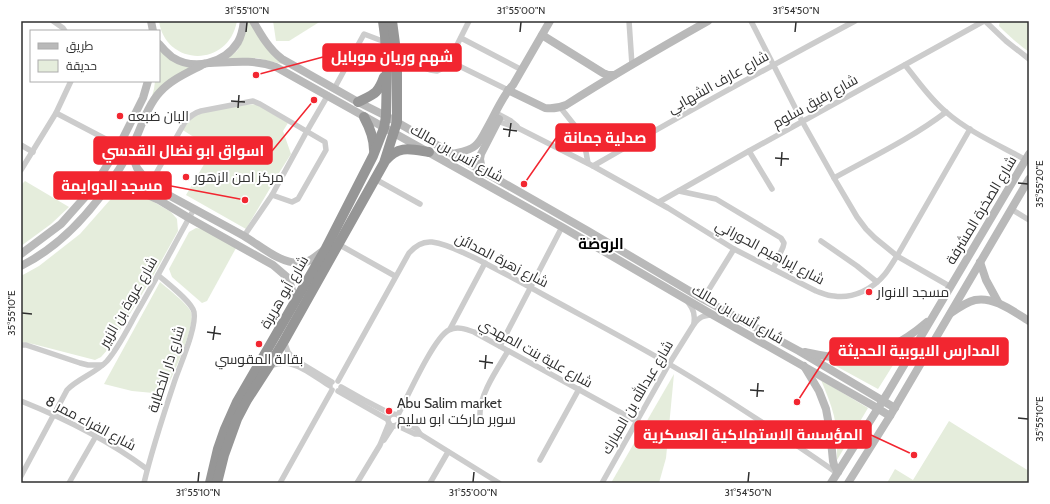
<svg xmlns="http://www.w3.org/2000/svg" width="1050" height="504" font-family="Cabin,Cairo,sans-serif">
  <rect width="100%" height="100%" fill="#fff"/>
  <g fill="#e5eddc">
    <path d="M159 21H237C228 69 165 66 159 21Z"/>
    <path d="M247 21H249L286 65 257 58 226 59 237 51 243 40Z"/>
    <path d="M273 21H321L289 41H276Z"/>
    <path d="M1000 21H1029V52C1018 44 1008 35 999 26Z"/>
    <path d="M159 49 193 67 152 96 154 89 155 81H159Z"/>
    <path d="M256 104 288 123 283 131 291 154 279 173 246 229 186 195 213 149 181 129 200 109Z"/>
    <path d="M25 181 69 207 51 224 21 246V185Z"/>
    <path d="M130 191 147 198 171 212 177 219 178 231 153 276 109 348 101 357 95 360 33 344 21 342V276L39 266 80 234 110 200 119 194Z"/>
    <path d="M196 228 203 229 236 248 207 301 202 303 172 277 169 269 189 232Z"/>
    <path d="M160 282C167 288 189 305 191 312 196 327 171 379 164 394L132 391 104 384Z"/>
    <path d="M905 346 878 389 834 365 869 360Z"/>
    <path d="M674 374 666 458 659 483H611Z"/>
    <path d="M821 380 868 408 837 460C837 445 837 430 834 416 831 404 826 392 821 380Z"/>
    <path d="M949 421 1029 471V483H887L895 469 913 480Z"/>
  </g>
  <g fill="none" stroke-linecap="round" stroke-linejoin="round">
    <g stroke="#ccc" stroke-width="5.5">
      <path d="M53 21 63 28 65 31"/>
      <path d="M629 21 632 65"/>
      <path d="M751 21 802 121 834 178 857 217 866 229 875 238 897 256 951 287"/>
      <path d="M985 21 1006 41 1029 59"/>
      <path d="M461 38 522 70"/>
      <path d="M397 59 430 70 437 71 443 68 449 61 469 21"/>
      <path d="M449 61 508 90"/>
      <path d="M905 65C918 81 930 99 946 112 969 132 999 145 1026 160"/>
      <path d="M334 89 364 34 385 42"/>
      <path d="M560 107 583 136 588 163"/>
      <path d="M56 113 119 146"/>
      <path d="M496 113 511 121 517 126"/>
      <path d="M494 120 518 128 593 166 668 208 734 249 816 291C822 293 828 296 834 296 853 299 873 289 885 274 889 269 893 262 897 256L970 129"/>
      <path d="M21 145 33 152"/>
      <path d="M749 151 772 189"/>
      <path d="M593 166C680 116 767 68 855 21"/>
      <path d="M21 170 56 113 71 81"/>
      <path d="M834 178C872 157 912 138 946 112"/>
      <path d="M375 179 420 204"/>
      <path d="M150 184 185 122C190 116 194 113 201 111L253 101 260 104 325 142 326 150 298 199 292 202 272 195"/>
      <path d="M679 191 716 199 781 238 784 243 783 247 773 269"/>
      <path d="M659 202 749 151 984 21"/>
      <path d="M1011 209 1029 220"/>
      <path d="M244 236 272 195 307 131 328 95"/>
      <path d="M821 241 857 266 877 282"/>
      <path d="M338 244 395 276"/>
      <path d="M703 299 734 249"/>
      <path d="M688 302C694 310 695 315 694 324"/>
      <path d="M450 329 485 263"/>
      <path d="M284 341 288 352 294 359 332 382"/>
      <path d="M21 345H26L80 363 88 365H102"/>
      <path d="M500 346 562 227"/>
      <path d="M270 366C275 364 280 363 285 363 300 364 317 378 330 386"/>
      <path d="M338 381 409 253C415 246 422 241 432 242 448 244 461 252 475 258 498 270 521 282 544 295 586 318 628 340 669 364 727 398 782 435 837 473"/>
      <path d="M341 387 364 400 391 414"/>
      <path d="M338 391 387 419"/>
      <path d="M21 401C66 419 108 440 147 469"/>
      <circle cx="394" cy="420" r="6"/>
      <path d="M398 415C407 398 434 337 449 330 457 326 466 329 474 332L636 421"/>
      <path d="M480 415C479 395 498 368 508 351"/>
      <path d="M400 420 417 429 420 434"/>
      <path d="M396 425 415 434H420L499 483"/>
      <path d="M384 440 393 426"/>
      <path d="M540 460 579 389"/>
      <path d="M21 476 67 390C77 379 96 373 107 361 119 347 128 328 137 312 157 278 175 243 194 209"/>
      <path d="M69 483 96 436"/>
      <path d="M144 483C152 449 163 416 174 383 179 367 197 328 194 312 192 302 167 283 158 275"/>
      <path d="M280 483 332 390"/>
      <path d="M357 483 380 445 389 423"/>
      <path d="M430 483 448 452"/>
      <path d="M602 483 669 364 694 324C700 316 703 316 713 315"/>
    </g>
    <g stroke="#b9b9b9" stroke-width="8">
      <path d="M151 21 153 31"/>
      <path d="M253 21C261 35 269 49 282 59L358 102 386 116 588 231 703 299 799 351 895 408"/>
      <path d="M542 35 603 73 608 75H614"/>
      <path d="M159 44C163 49 167 53 172 57 194 71 224 64 238 42 242 35 243 28 244 21"/>
      <path d="M210 63C232 62 255 59 276 67L562 227 713 315 872 405 890 416"/>
      <path d="M508 90 545 108C553 109 559 108 566 105 613 75 660 48 708 21"/>
      <path d="M130 150 137 168 143 176 150 184 163 192C190 207 217 221 244 236 261 246 280 264 301 263 310 263 317 255 324 250"/>
      <path d="M452 154C460 152 469 151 475 146 480 142 483 136 486 130 494 117 502 96 513 85L550 21"/>
      <path d="M482 171 480 159 481 154 499 119"/>
      <path d="M106 190 126 187 135 189 159 200 189 218 273 265 287 277 290 283 295 301"/>
      <path d="M21 254 61 224 93 188 119 146 143 98 148 81"/>
      <path d="M980 262 986 280 998 302"/>
      <path d="M21 266C69 242 104 197 130 151 140 132 146 107 160 92 172 79 189 72 204 64"/>
      <path d="M951 313C958 308 967 302 975 300 994 296 1014 312 1029 321"/>
      <path d="M805 352C819 355 835 359 850 358 880 356 905 341 927 322"/>
      <path d="M804 366 819 391 826 409 830 431 833 461 834 465 838 472"/>
      <path d="M831 483 887 394 1029 154"/>
      <path d="M848 483 890 416 1029 179"/>
    </g>
    <g stroke="#969696" stroke-width="10">
      <path d="M358 102C374 94 378 94 384 77"/>
      <path d="M364 117C370 128 374 138 374 150"/>
      <path d="M385 161C399 145 410 149 429 152"/>
      <path d="M210 483 218 449 225 429 237 402 325 250 373 156 380 138 384 128 386 116 387 70 385 36 383 21"/>
      <path d="M217 483 224 455 237 419 247 400 269 366 284 341 384 163 397 122V59L392 21"/>
    </g>
  </g>
  <path fill="none" stroke="#2f2f2f" stroke-width="1.5" d="M246 32 247 22M520 32 521 22M795 32 796 22M231 101 245 102M238 108 239 95M503 129 517 131M509 137 511 123M775 158 789 159M781 166 782 152M1018 183 1028 184M22 313 32 314M207 332 221 334M213 340 215 326M479 361 493 363M485 369 486 355M750 390 764 391M757 397 758 383M1018 418 1028 419M198 482 199 472M473 482 474 472M748 482 749 472"/>
  <g fill="#f22630" stroke="#fff" stroke-width="1.5">
    <circle cx="120" cy="116" r="4"/>
    <circle cx="186" cy="177" r="4"/>
    <circle cx="869" cy="292" r="4"/>
    <circle cx="259" cy="344" r="4"/>
    <circle cx="389" cy="411" r="4"/>
  </g>
  <g text-anchor="middle" dominant-baseline="central" stroke-width="4" stroke-linejoin="round" paint-order="stroke">
    <g font-size="14" fill="#2f2f2f" stroke="#fff">
      <text transform="translate(718 82) rotate(-29)">شارع عارف الشهابي</text>
      <text transform="translate(815 101) rotate(-29)">شارع رفيق سلوم</text>
      <text transform="translate(457 153) rotate(29)">شارع أنس بن مالك</text>
      <text transform="translate(981 210) rotate(-59)">شارع الصخرة المشرفة</text>
      <text transform="translate(770 252) rotate(28)">شارع إبراهيم الحوراني</text>
      <text transform="translate(502 260) rotate(27)">شارع زهرة المدائن</text>
      <text transform="translate(284 292) rotate(-60)">شارع أبو هريرة</text>
      <text transform="translate(128 302) rotate(-60)">شارع عروة بن الزبير</text>
      <text transform="translate(738 314) rotate(30)">شارع أنس بن مالك</text>
      <text transform="translate(536 353) rotate(29)">شارع علية بنت المهدي</text>
      <text transform="translate(166 369) rotate(-72)">شارع دار الخطابة</text>
      <text transform="translate(637 397) rotate(-60)">شارع عبدالله بن المبارك</text>
      <text transform="translate(91 423) rotate(28)">شارع الفراء ممر 8</text>
    </g>
    <g font-size="14" fill="#2f2f2f" stroke="#fff" text-anchor="start">
      <text x="128" y="116">البان ضبعه</text>
      <text x="194" y="177">مركز امن الزهور</text>
      <text x="877" y="292">مسجد الانوار</text>
      <text x="259" y="359" text-anchor="middle">بقالة المقوسي</text>
      <text x="397" y="403">Abu Salim market<tspan x="397" dy="16">سوبر ماركت ابو سليم</tspan></text>
    </g>
    <g font-size="15" font-weight="bold" fill="#000" stroke="#fff">
      <text x="601" y="244">الروضة</text>
    </g>
  </g>
  <path fill="none" stroke="#f22630" stroke-width="1.5" d="M256 75L323 57M524 184L556 138M314 100L272 151M245 200L171 186M797 402L830 351M914 455L871 435"/>
  <g fill="#f22630" stroke="#fff" stroke-width="1.5">
    <circle cx="256" cy="75" r="4"/>
    <circle cx="524" cy="184" r="4"/>
    <circle cx="314" cy="100" r="4"/>
    <circle cx="245" cy="200" r="4"/>
    <circle cx="797" cy="402" r="4"/>
    <circle cx="914" cy="455" r="4"/>
  </g>
  <g fill="#f22630" stroke="#f22630" stroke-width="1.5">
    <rect x="323" y="44" width="138" height="27" rx="4"/>
    <rect x="556" y="124" width="99" height="27" rx="4"/>
    <rect x="94" y="137" width="178" height="27" rx="4"/>
    <rect x="54" y="172" width="117" height="27" rx="4"/>
    <rect x="830" y="338" width="178" height="27" rx="4"/>
    <rect x="635" y="421" width="236" height="27" rx="4"/>
  </g>
  <g font-size="15" text-anchor="middle" font-weight="bold" fill="#fff">
    <text x="392" y="62">شهم وريان موبايل</text>
    <text x="605" y="143">صدلية جمانة</text>
    <text x="183" y="156">اسواق ابو نضال القدسي</text>
    <text x="112" y="191">مسجد الدوايمة</text>
    <text x="919" y="356">المدارس الايوبية الحديثة</text>
    <text x="753" y="440">المؤسسة الاستهلاكية العسكرية</text>
  </g>
  <rect width="1050" height="504" fill="none" stroke="#ffffff" stroke-width="44"/>
  <rect x="30" y="30" width="130" height="52" fill="#ffffff" stroke="#acacac"/>
  <rect x="38" y="43" width="20" height="6" fill="#b9b9b9" stroke="#acacac"/>
  <text x="66" y="50" font-size="12" fill="#2f2f2f">طريق</text>
  <rect x="38" y="60" width="20" height="12" fill="#e5eddc" stroke="#acacac"/>
  <text x="66" y="70" font-size="12" fill="#2f2f2f">حديقة</text>
  <rect x="22" y="22" width="1006" height="460" fill="none" stroke="#2f2f2f" stroke-width="1.5"/>
  <g font-size="10" text-anchor="middle" fill="#2f2f2f">
    <text x="247" y="14">31°55'10"N</text>
    <text x="521" y="14">31°55'00"N</text>
    <text x="796" y="14">31°54'50"N</text>
    <text transform="translate(1039 184) rotate(-90)" y="4">35°55'20"E</text>
    <text transform="translate(11 313) rotate(-90)" y="4">35°55'10"E</text>
    <text transform="translate(1039 419) rotate(-90)" y="4">35°55'10"E</text>
    <text x="198" y="496">31°55'10"N</text>
    <text x="473" y="496">31°55'00"N</text>
    <text x="748" y="496">31°54'50"N</text>
  </g>
</svg>
